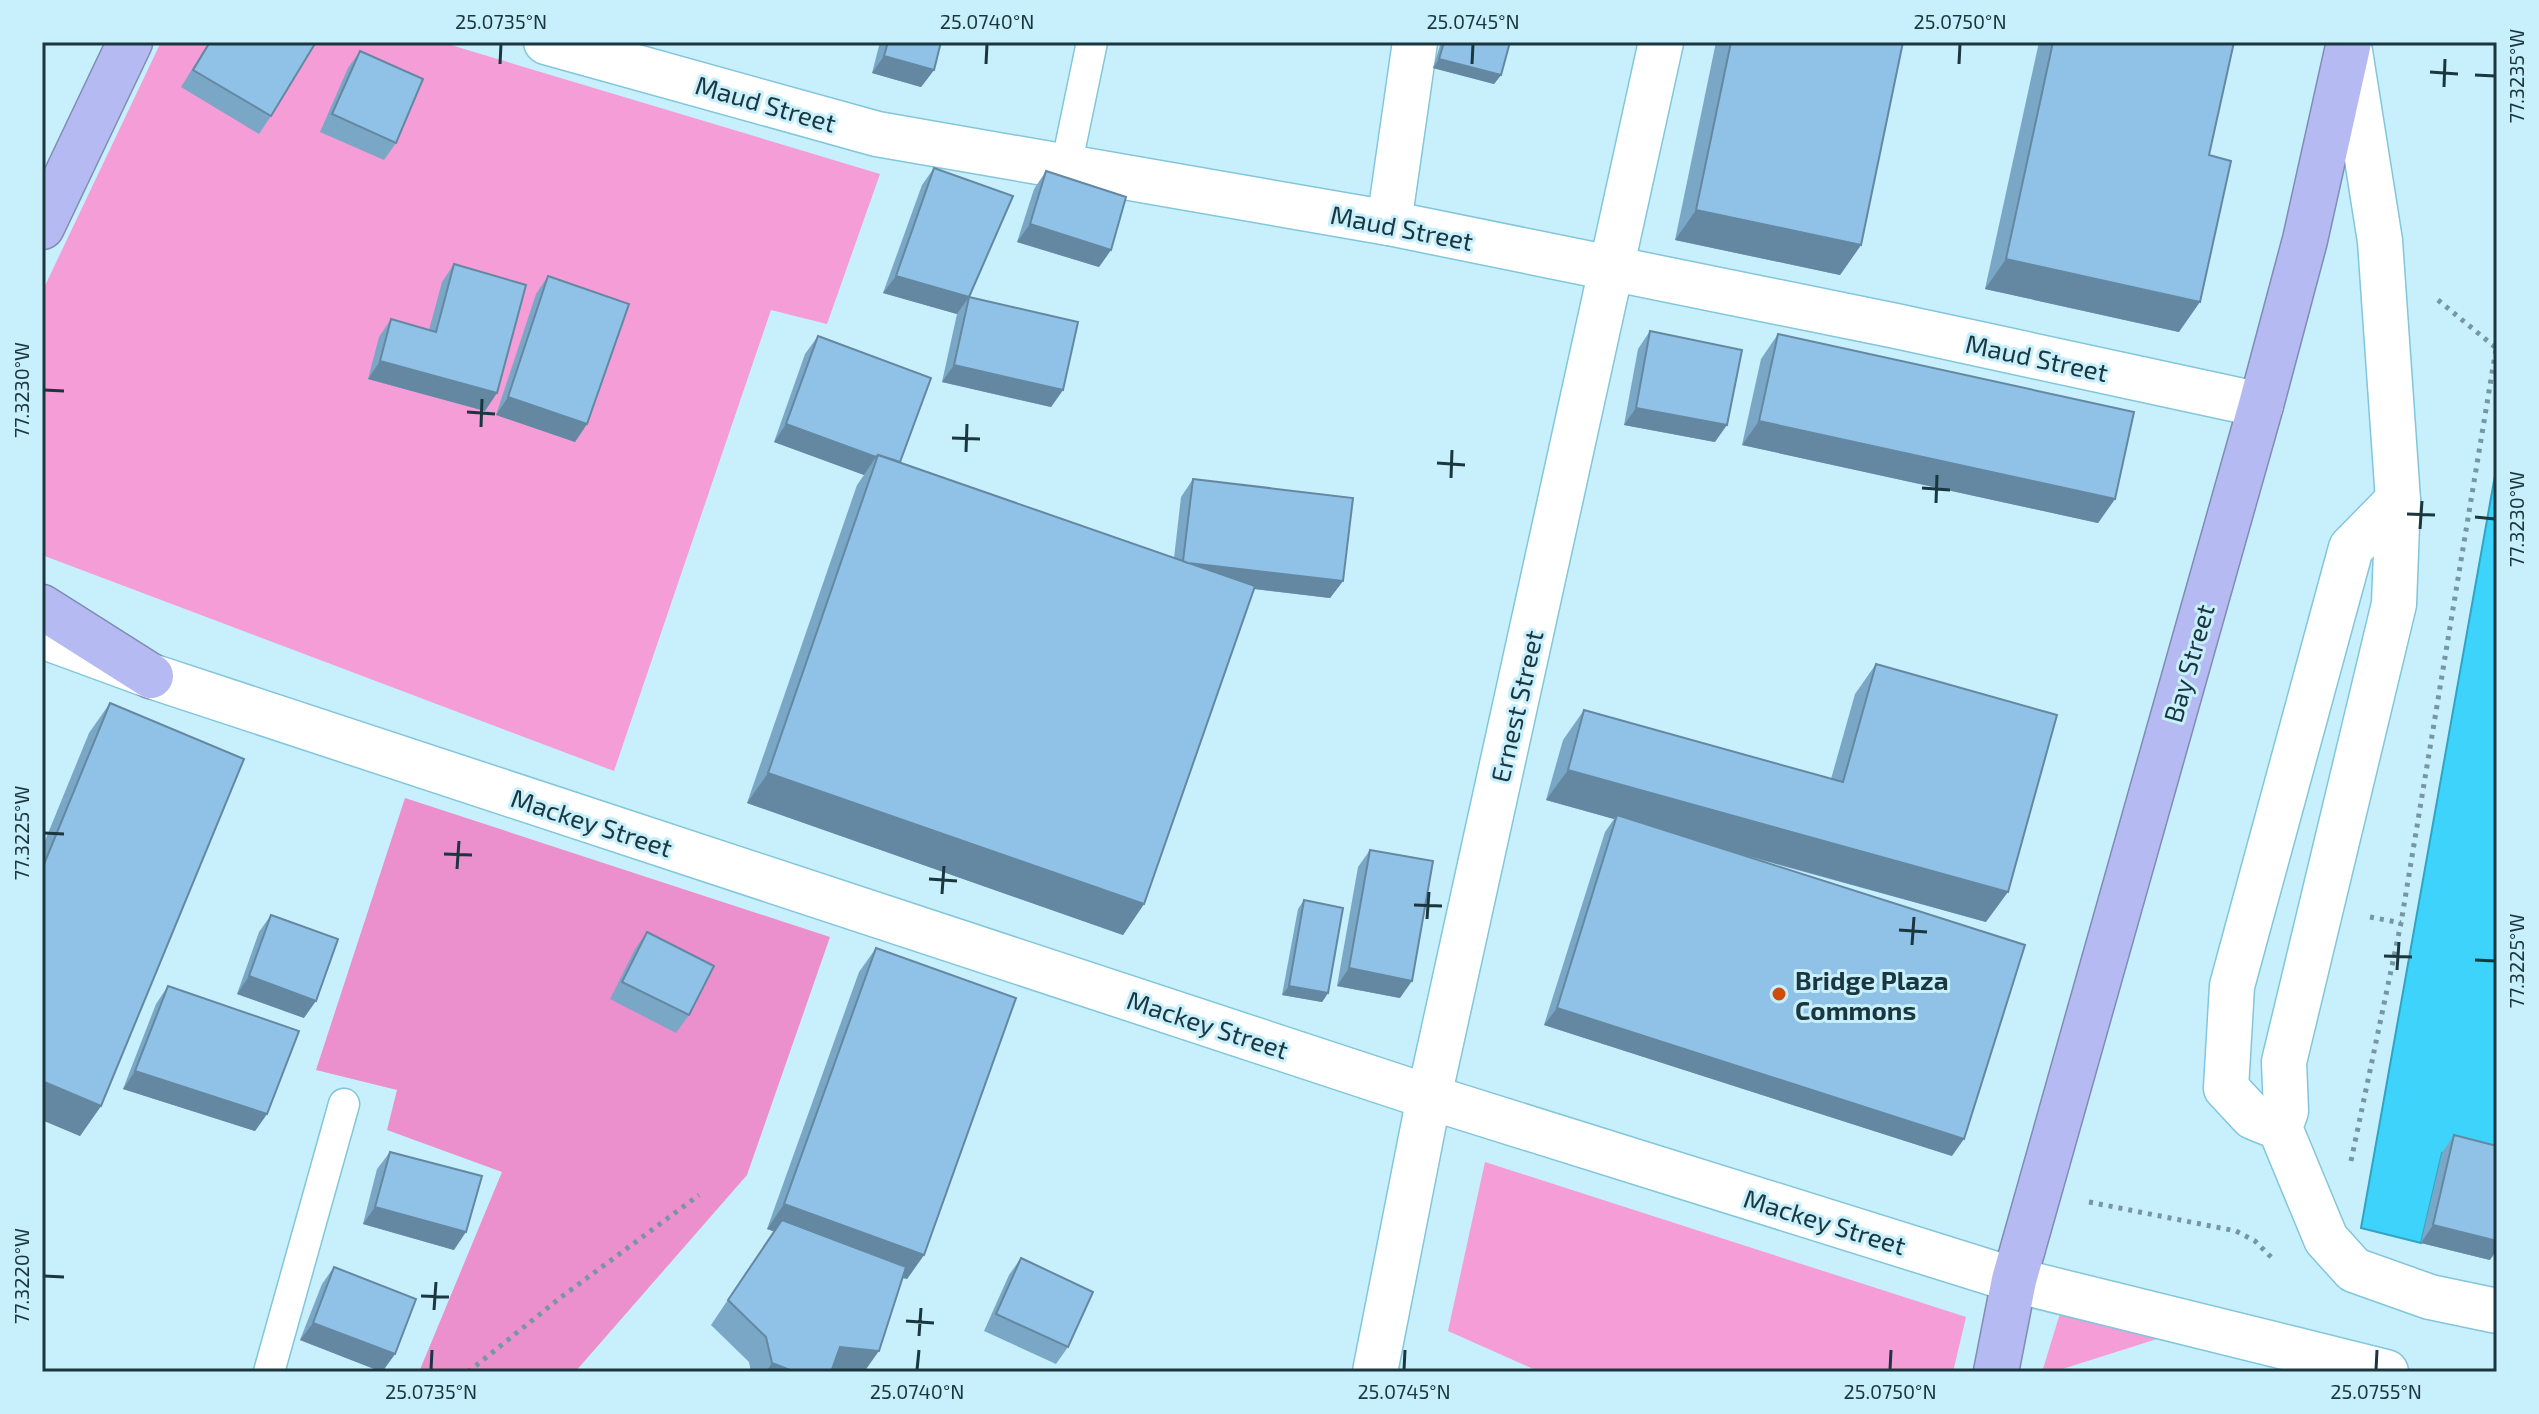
<svg xmlns="http://www.w3.org/2000/svg" width="2539" height="1414" font-family="'Exo 2',sans-serif">
  <rect width="100%" height="100%" fill="#c8effc"/>
  <g fill="#f49dd7">
    <path d="M161 42H441L880 174 827 324 771 310 614 771 42 555V292Z"/>
    <path d="M1485 1162 1966 1317 1953 1372H1540L1448 1331Z"/>
    <path d="M2062 1307 2157 1339 2053 1372H2042Z"/>
  </g>
  <path fill="#eb90cc" d="M405 798 830 937 747 1175 575 1372H419L502 1172 387 1130 397 1090 316 1070Z"/>
  <path fill="#3dd3fb" stroke="#32a4c3" stroke-width="2" d="M2497 464V1166L2442 1153 2421 1243 2361 1228Z"/>
  <g fill="none" stroke-linecap="round" stroke-linejoin="round">
    <g stroke="#82c6db" stroke-width="33">
      <g id="lane">
        <path d="M1066 167 1092 42"/>
        <path d="M269 1372 344 1104"/>
      </g>
    </g>
    <g stroke="#82c6db" stroke-width="47">
      <g id="street">
        <path d="M546 42 877 134 1389 223 1896 326 2261 405"/>
        <path d="M2349 45 2380 241 2398 500 2394 604 2284 1062 2286 1111 2280 1128 2326 1239 2354 1270 2430 1297 2497 1311"/>
        <path d="M1389 223 1415 42"/>
        <path d="M2280 1128 2253 1117 2226 1088 2232 986 2351 548 2398 500"/>
        <path d="M1375 1372 1429 1097 1661 42"/>
      </g>
    </g>
    <g stroke="#82c6db" stroke-width="47">
      <path id="secondary" d="M42 636 151 676 1429 1097 2014 1280 2386 1372"/>
    </g>
    <g stroke="#7f8cb4" stroke-width="47">
      <g id="highway">
        <path d="M42 227 130 42"/>
        <path d="M42 607 151 676"/>
        <path d="M1996 1372 2014 1280 2261 405 2305 240 2349 42"/>
      </g>
    </g>
    <g stroke="#7697a2" stroke-width="5" stroke-dasharray="4 6" stroke-linecap="butt">
      <path d="M2438 300 2495 347"/>
      <path d="M2370 917 2401 923"/>
      <path d="M2351 1161 2401 923 2497 343"/>
      <path d="M2089 1202 2236 1231 2255 1241 2274 1260"/>
      <path d="M468 1372 560 1298 699 1195"/>
    </g>
    <use href="#lane" stroke="#fff" stroke-width="30"/>
    <use href="#street" stroke="#fff" stroke-width="44"/>
    <use href="#secondary" stroke="#fff" stroke-width="44"/>
    <use href="#highway" stroke="#b5baf3" stroke-width="44"/>
  </g>
  <g fill="#7ba7c6">
    <path d="M209 42H316L271 116 259 134 181 87Z"/>
    <path d="M880 42H941L934 70 921 87 872 73Z"/>
    <path d="M1441 42H1510L1501 75 1494 84 1433 68Z"/>
    <path d="M1716 42H1903L1861 245 1840 275 1675 240Z"/>
    <path d="M2039 42H2234L2209 155 2179 332 1985 289Z"/>
    <path d="M360 51 396 143 384 160 320 132 348 68Z"/>
    <path d="M934 168 969 297 1063 390 1051 407 942 382 957 314 883 293 922 185Z"/>
    <path d="M1046 171 1111 250 1099 267 1017 242 1034 189Z"/>
    <path d="M454 264 485 411 368 379 379 337 391 319 429 330 442 282Z"/>
    <path d="M548 276 587 424 575 442 496 415 536 294Z"/>
    <path d="M1650 331 1715 442 1624 425 1638 349Z"/>
    <path d="M1778 334 2115 499 2098 523 1742 445 1761 359Z"/>
    <path d="M818 336 900 462 1174 558 1181 497 1193 479 1343 581 1330 598 1254 589 1144 904 1123 935 747 803 857 485 864 475 774 442 805 354Z"/>
    <path d="M1876 664 1986 922 1728 851 1952 1156 1544 1025 1605 832 1614 819 1546 800 1563 740 1584 710 1831 779 1855 694Z"/>
    <path d="M110 703 101 1106 80 1136 42 1120V848L89 733Z"/>
    <path d="M1370 850 1400 998 1337 986 1358 867Z"/>
    <path d="M1304 900 1328 993 1322 1002 1282 995 1298 909Z"/>
    <path d="M271 915 304 1018 237 994 259 932Z"/>
    <path d="M647 932 689 1015 676 1033 610 999 635 949Z"/>
    <path d="M876 948 924 1255 907 1279 902 1278 864 1372H751L749 1362 711 1325 774 1231 767 1229 859 972Z"/>
    <path d="M168 986 267 1114 255 1131 123 1089 156 1004Z"/>
    <path d="M2454 1135 2490 1260 2421 1243 2442 1153Z"/>
    <path d="M390 1152 454 1250 363 1224 377 1169Z"/>
    <path d="M1021 1258 1068 1347 1056 1364 984 1331 1009 1275Z"/>
    <path d="M334 1267 395 1354 382 1372 300 1340 322 1284Z"/>
  </g>
  <g fill="#6488a1">
    <path d="M884 56 934 70 921 87 872 73Z"/>
    <path d="M1439 59 1501 75 1494 84 1433 68Z"/>
    <path d="M1696 210 1861 245 1840 275 1675 240Z"/>
    <path d="M1030 224 1111 250 1099 267 1017 242Z"/>
    <path d="M2006 259 2200 302 2179 332 1985 289Z"/>
    <path d="M896 276 969 297 957 314 883 293Z"/>
    <path d="M380 361 497 393 485 411 368 379Z"/>
    <path d="M954 365 1063 390 1051 407 942 382Z"/>
    <path d="M508 397 587 424 575 442 496 415Z"/>
    <path d="M1636 408 1727 425 1715 442 1624 425Z"/>
    <path d="M1759 421 2115 499 2098 523 1742 445Z"/>
    <path d="M786 424 876 457 864 475 774 442Z"/>
    <path d="M1183 562 1343 581 1330 598 1171 579Z"/>
    <path d="M1568 770 2008 892 1986 922 1616 819 1617 815 1614 819 1546 800Z"/>
    <path d="M768 773 1144 904 1123 935 747 803Z"/>
    <path d="M1349 968 1412 981 1400 998 1337 986Z"/>
    <path d="M249 976 316 1001 304 1018 237 994Z"/>
    <path d="M1289 986 1328 993 1322 1002 1282 995Z"/>
    <path d="M1557 1008 1964 1139 1952 1156 1544 1025Z"/>
    <path d="M135 1071 267 1114 255 1131 123 1089Z"/>
    <path d="M42 1081 101 1106 80 1136 42 1120Z"/>
    <path d="M784 1204 924 1255 907 1279 767 1229Z"/>
    <path d="M375 1207 466 1232 454 1250 363 1224Z"/>
    <path d="M2433 1225 2497 1241V1250L2490 1260 2421 1243Z"/>
    <path d="M313 1323 395 1354 382 1372 300 1340Z"/>
    <path d="M840 1347 879 1351 864 1372H823Z"/>
    <path d="M772 1363 795 1372H766Z"/>
  </g>
  <g fill="#8fc2e6" stroke="#6488a1" stroke-width="2">
    <path d="M210 42H316L271 116 193 70Z"/>
    <path d="M888 42H941L934 70 884 56Z"/>
    <path d="M1444 42H1510L1501 75 1439 59Z"/>
    <path d="M1731 42H1903L1861 245 1696 210Z"/>
    <path d="M2053 42H2234L2209 155 2231 161 2200 302 2006 259Z"/>
    <path d="M360 51 423 79 396 143 332 114Z"/>
    <path d="M934 168 1013 196 969 297 896 276Z"/>
    <path d="M1046 171 1126 197 1111 250 1030 224Z"/>
    <path d="M454 264 526 285 497 393 380 361 391 319 436 332Z"/>
    <path d="M548 276 629 304 587 424 508 397Z"/>
    <path d="M969 297 1078 322 1063 390 954 365Z"/>
    <path d="M1650 331 1742 350 1727 425 1636 408Z"/>
    <path d="M1778 334 2134 412 2115 499 1759 421Z"/>
    <path d="M818 336 931 378 900 462 878 455 876 457 786 424Z"/>
    <path d="M878 455 1255 586 1144 904 768 773Z"/>
    <path d="M1193 479 1353 498 1343 581 1188 563 1183 561Z"/>
    <path d="M1876 664 2057 715 2008 892 1568 770 1584 710 1843 782Z"/>
    <path d="M110 703 244 759 101 1106 42 1081V869Z"/>
    <path d="M1617 815 2025 945 1964 1139 1557 1008Z"/>
    <path d="M1370 850 1433 861 1412 981 1349 968Z"/>
    <path d="M1304 900 1343 908 1328 993 1289 986Z"/>
    <path d="M271 915 338 939 316 1001 249 976Z"/>
    <path d="M647 932 714 966 689 1015 622 982Z"/>
    <path d="M876 948 1016 998 924 1255 784 1204Z"/>
    <path d="M168 986 299 1031 267 1114 135 1071Z"/>
    <path d="M2454 1135 2497 1146V1241L2433 1225Z"/>
    <path d="M390 1152 482 1176 466 1232 375 1207Z"/>
    <path d="M782 1220 906 1267 879 1351 840 1347 831 1372H795L772 1363 766 1337 728 1300Z"/>
    <path d="M1021 1258 1093 1292 1068 1347 996 1314Z"/>
    <path d="M334 1267 416 1299 395 1354 313 1323Z"/>
  </g>
  <path fill="none" stroke="#1a363f" stroke-width="3" d="M500 64 501 44M986 64 987 44M1472 64 1473 44M1959 64 1960 44M2430 72 2458 74M2475 75 2495 76M2444 87 2445 59M44 390 64 391M467 412 495 414M481 427 482 399M952 438 980 439M966 452 967 424M1437 463 1465 465M1451 478 1452 450M1922 488 1950 490M1936 503 1937 475M2407 514 2435 515M2475 517 2495 519M2420 529 2422 501M44 833 64 834M444 854 472 855M457 869 459 841M929 879 957 881M942 894 944 866M1414 905 1442 906M1427 919 1429 892M1899 930 1927 932M1912 945 1914 917M2384 956 2412 957M2475 960 2495 961M2397 970 2399 942M44 1276 64 1277M421 1296 449 1297M434 1310 436 1282M906 1321 934 1323M919 1336 921 1308M431 1370 432 1350M917 1370 919 1350M1404 1370 1405 1350M1890 1370 1891 1350M2376 1370 2377 1350"/>
  <circle fill="#d14b09" stroke="#c8effc" stroke-width="3" cx="1779" cy="994" r="8"/>
  <g text-anchor="middle" dominant-baseline="central" stroke-width="6" stroke-linejoin="round" paint-order="stroke">
    <g font-size="26" fill="#1a363f" stroke="#c8effc">
      <text transform="translate(766 103) rotate(16)">Maud Street</text>
      <text transform="translate(1402 227) rotate(11)">Maud Street</text>
      <text transform="translate(2037 357) rotate(12)">Maud Street</text>
      <text transform="translate(2188 663) rotate(-74)">Bay Street</text>
      <text transform="translate(1516 706) rotate(-77)">Ernest Street</text>
      <text transform="translate(592 822) rotate(18)">Mackey Street</text>
      <text transform="translate(1208 1024) rotate(18)">Mackey Street</text>
      <text transform="translate(1825 1221) rotate(17)">Mackey Street</text>
    </g>
    <g font-size="26" font-weight="bold" fill="#1a363f" stroke="#c8effc" text-anchor="start">
      <text x="1795" y="979">Bridge Plaza<tspan x="1795" dy="30">Commons</tspan></text>
    </g>
  </g>
  <rect width="2539" height="1414" fill="none" stroke="#c8effc" stroke-width="88"/>
  <rect x="44" y="44" width="2451" height="1326" fill="none" stroke="#1a363f" stroke-width="3"/>
  <g font-size="20" text-anchor="middle" fill="#1a363f">
    <text x="501" y="29">25.0735°N</text>
    <text x="987" y="29">25.0740°N</text>
    <text x="1473" y="29">25.0745°N</text>
    <text x="1960" y="29">25.0750°N</text>
    <text transform="translate(2517 76) rotate(-90)" y="7">77.3235°W</text>
    <text transform="translate(22 390) rotate(-90)" y="7">77.3230°W</text>
    <text transform="translate(2517 519) rotate(-90)" y="7">77.3230°W</text>
    <text transform="translate(22 833) rotate(-90)" y="7">77.3225°W</text>
    <text transform="translate(2517 961) rotate(-90)" y="7">77.3225°W</text>
    <text transform="translate(22 1276) rotate(-90)" y="7">77.3220°W</text>
    <text x="431" y="1399">25.0735°N</text>
    <text x="917" y="1399">25.0740°N</text>
    <text x="1404" y="1399">25.0745°N</text>
    <text x="1890" y="1399">25.0750°N</text>
    <text x="2376" y="1399">25.0755°N</text>
  </g>
</svg>
